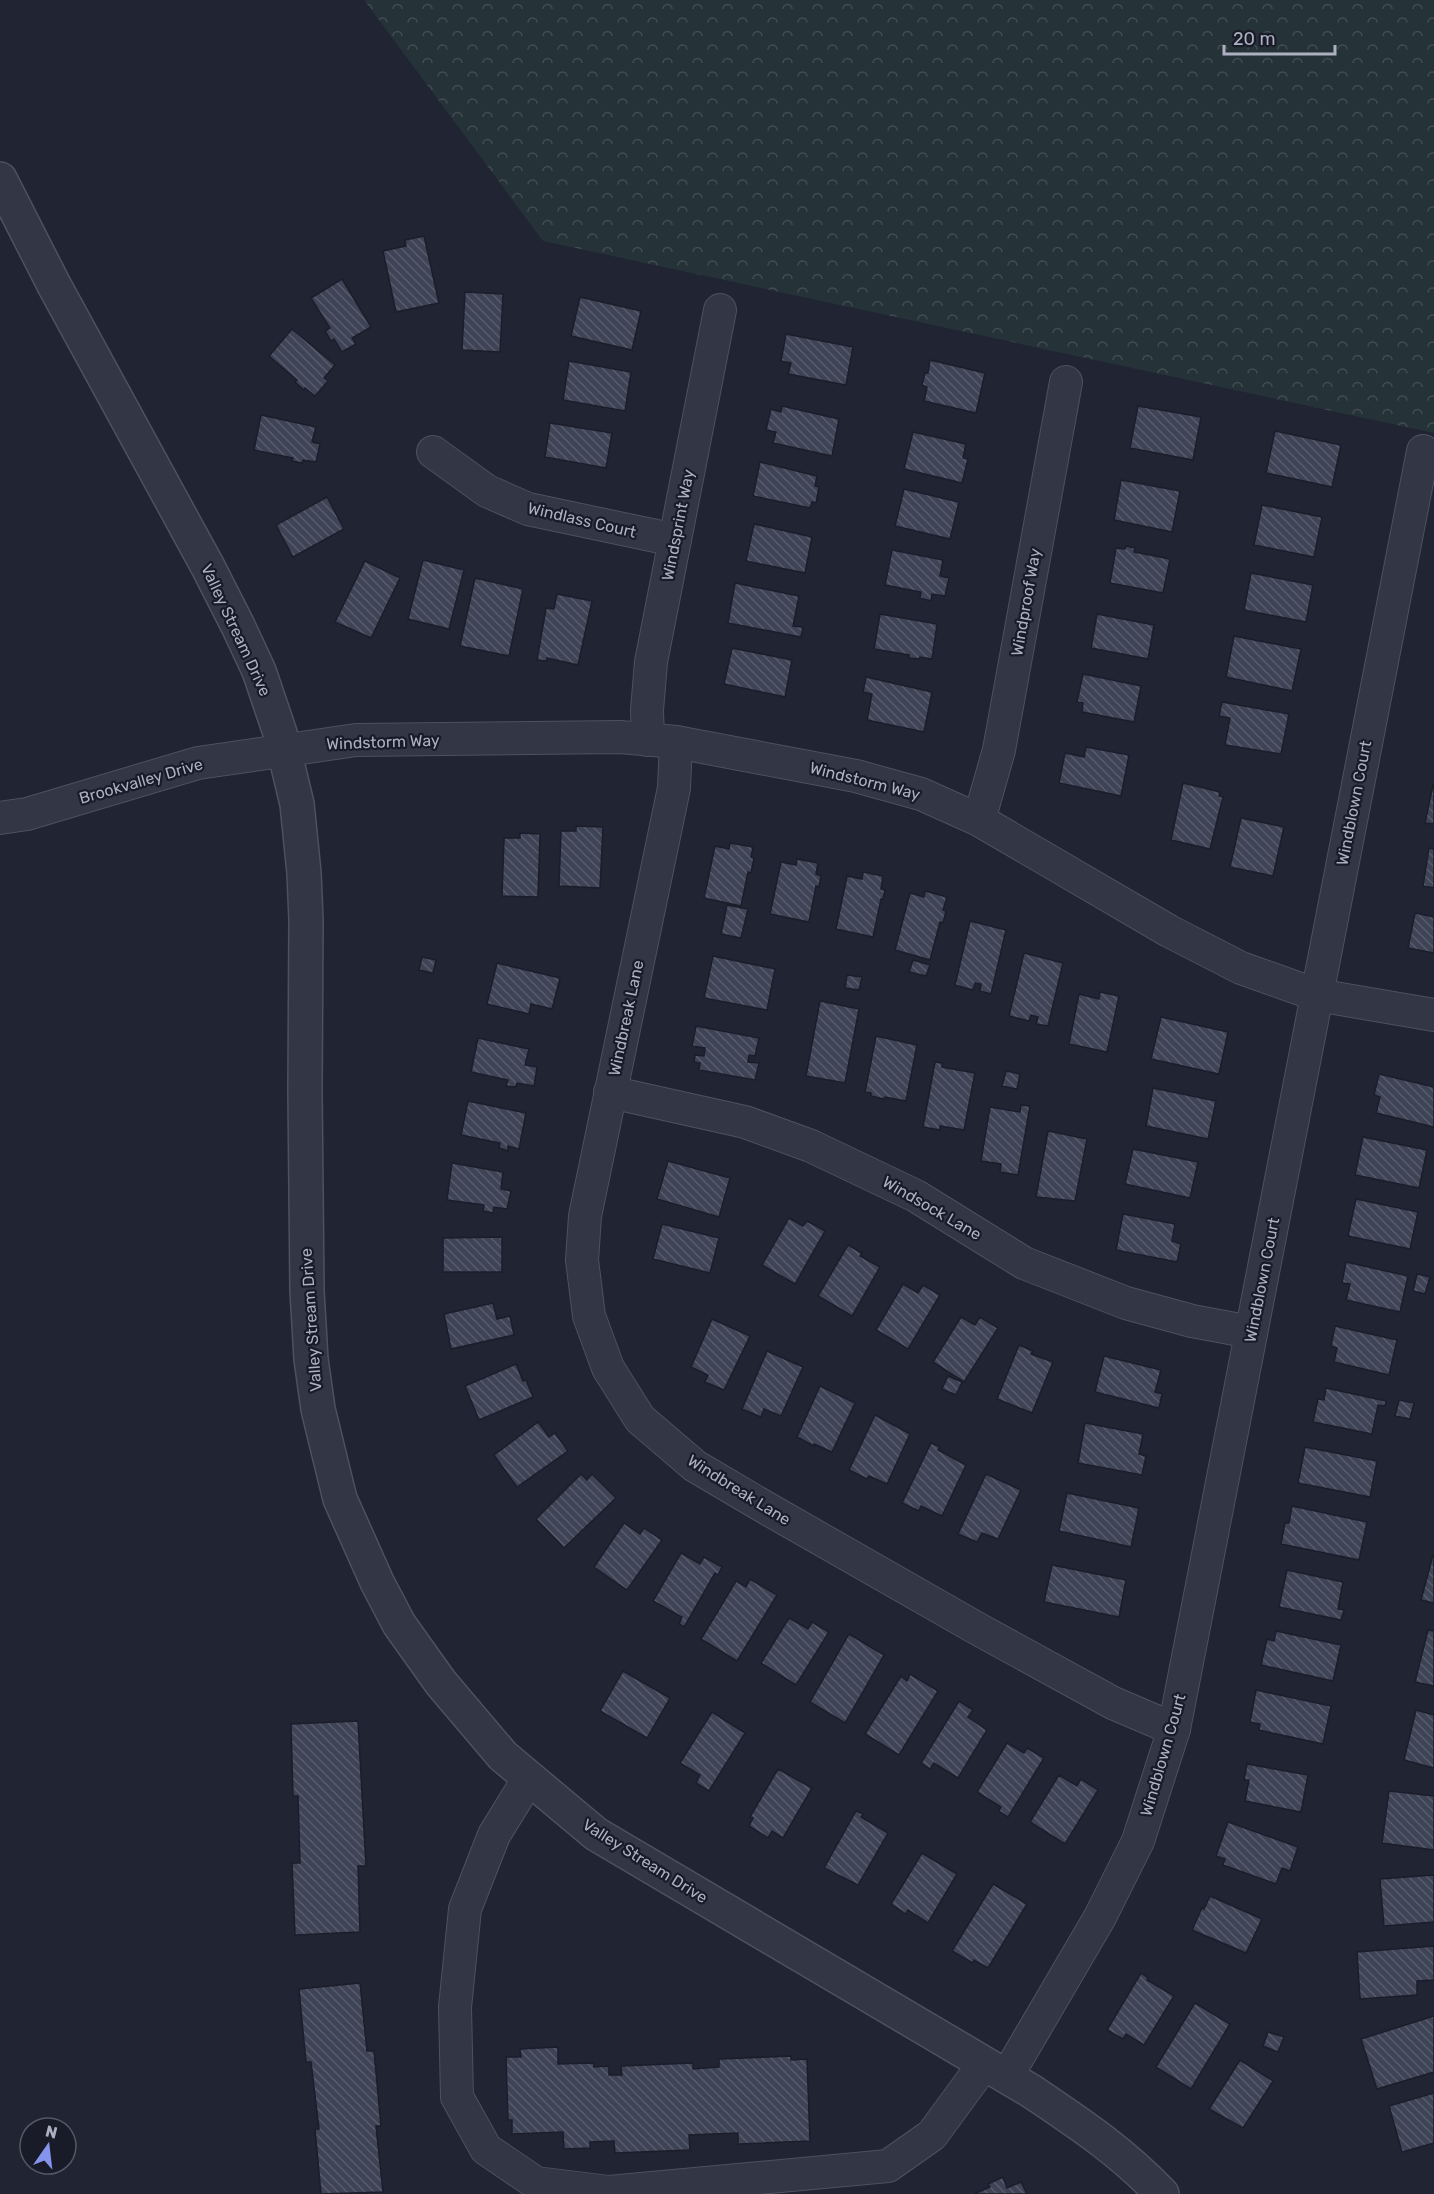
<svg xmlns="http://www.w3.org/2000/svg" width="1434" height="2194" font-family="Rubik,sans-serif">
  <defs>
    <pattern id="forest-crowns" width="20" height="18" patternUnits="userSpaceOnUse" patternTransform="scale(1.5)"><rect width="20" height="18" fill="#253237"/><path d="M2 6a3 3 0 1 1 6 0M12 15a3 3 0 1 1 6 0" fill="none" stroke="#424d52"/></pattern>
    <pattern id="building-back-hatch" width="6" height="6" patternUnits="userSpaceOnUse" patternTransform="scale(1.5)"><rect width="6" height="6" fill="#3e4356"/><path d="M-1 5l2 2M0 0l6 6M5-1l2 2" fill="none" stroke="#575c6c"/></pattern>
  </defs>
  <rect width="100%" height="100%" fill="#202433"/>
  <path fill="url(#forest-crowns)" d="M364 0H1434V433L543 241Z"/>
  <g fill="url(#building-back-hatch)" stroke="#1b1e2a" stroke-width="1.5">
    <path d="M424 236 439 303 396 312 383 251 406 246 405 240Z"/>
    <path d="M342 279 371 327 352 338 356 344 342 352 334 339 331 341 325 331 330 328 311 298Z"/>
    <path d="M465 292 503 294 500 352 462 350Z"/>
    <path d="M580 297 641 311 632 350 571 336Z"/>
    <path d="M292 329 335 365 324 378 328 381 315 396 305 388 304 390 295 382 297 380 269 356Z"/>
    <path d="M786 334 853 347 846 385 788 374 791 363 781 361Z"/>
    <path d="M930 360 985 373 976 413 924 401 927 387 922 385 925 373H928Z"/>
    <path d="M569 361 631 372 625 411 563 400Z"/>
    <path d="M782 406 839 419 832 456 773 443 776 432 766 430 771 409 781 412Z"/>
    <path d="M1138 406 1201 417 1193 460 1130 448Z"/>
    <path d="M261 415 316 427 312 442 320 444 316 462 303 460 302 463 292 461 293 458 254 450Z"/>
    <path d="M550 423 612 433 606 468 545 457Z"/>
    <path d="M1275 431 1341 445 1332 487 1266 473Z"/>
    <path d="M913 432 966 444 963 458 968 459 962 483 904 469Z"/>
    <path d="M760 462 817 476 815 486 819 487 816 503 812 502 810 508 753 496Z"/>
    <path d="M1121 480 1180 491 1172 532 1114 520Z"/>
    <path d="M904 489 959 502 950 539 895 526Z"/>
    <path d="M327 497 344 529 293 557 276 525Z"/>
    <path d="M1262 505 1322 517 1314 557 1254 545Z"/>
    <path d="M754 524 812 537 805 573 746 561Z"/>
    <path d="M1126 546 1135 548 1134 552 1170 559 1163 593 1110 583 1116 548 1125 549Z"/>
    <path d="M892 550 943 560 940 576 949 578 945 596 932 594 931 601 920 598 921 592 885 585Z"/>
    <path d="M423 560 464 570 449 629 408 619Z"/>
    <path d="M365 561 400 578 371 638 335 622Z"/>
    <path d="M1251 573 1313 585 1306 622 1244 610Z"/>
    <path d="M475 578 523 589 509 656 460 646Z"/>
    <path d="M735 583 799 596 793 626 803 627 801 637 728 623Z"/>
    <path d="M557 594 592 601 578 665 547 658V661L537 660 546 608 554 609Z"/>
    <path d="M880 614 937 624 932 659 920 657 919 659 909 658V655L874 649Z"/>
    <path d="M1097 614 1154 625 1148 659 1091 648Z"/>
    <path d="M1234 636 1301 649 1292 691 1226 677Z"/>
    <path d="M732 648 792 660 785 697 724 684Z"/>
    <path d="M1083 674 1141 686 1134 722 1082 712 1083 703 1077 702Z"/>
    <path d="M866 677 932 692 924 732 867 720 872 694 863 692Z"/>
    <path d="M1222 702 1289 714 1281 754 1225 745 1230 718 1219 716Z"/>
    <path d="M1086 747 1129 755 1121 796 1059 783 1065 753 1084 757Z"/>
    <path d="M1183 783 1220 792 1219 796 1223 797 1210 849 1171 840Z"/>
    <path d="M1433 785H1434V824L1425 823Z"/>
    <path d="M1241 818 1284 827 1273 876 1230 867Z"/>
    <path d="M576 826 603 827 600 888 559 886 561 831H576Z"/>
    <path d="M520 833 540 834 538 897 502 896 504 838H520Z"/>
    <path d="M730 843 753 847 751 857 754 858 751 873 748 872 741 906 704 898 715 846 729 849Z"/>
    <path d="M1429 848 1434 849V888L1423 886Z"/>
    <path d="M797 859 818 863 816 874 821 876 819 887 816 886 809 922 770 914 781 862 796 865Z"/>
    <path d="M863 872 883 876 881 889 885 890 883 899H881L873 937 836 929 847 876 862 879Z"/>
    <path d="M925 891 947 897 943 910 946 911 943 923 940 922 930 960 895 950 910 893 924 897Z"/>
    <path d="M727 905 748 909 741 938 721 934Z"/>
    <path d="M1415 913 1434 917V953L1408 948Z"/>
    <path d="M970 921 1006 930 991 994 980 991 981 984 975 983 973 990 955 985Z"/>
    <path d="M1024 953 1063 963 1048 1026 1036 1024 1038 1017 1031 1015 1029 1021 1009 1016Z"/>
    <path d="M713 956 775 969 767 1010 704 998Z"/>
    <path d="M422 957 436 960 433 973 419 970Z"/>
    <path d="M913 960 930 965 926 976 909 972Z"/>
    <path d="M497 963 560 978 552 1009 531 1004 529 1014 487 1004Z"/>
    <path d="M847 975 862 977 859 990 845 988Z"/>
    <path d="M1100 992 1119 996 1107 1052 1069 1044 1079 994 1099 999Z"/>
    <path d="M820 1001 859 1009 845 1083 806 1076Z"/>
    <path d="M1161 1017 1228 1032 1219 1074 1151 1059Z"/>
    <path d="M696 1026 759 1038 755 1056 749 1055 748 1062 759 1063 755 1080 699 1070 700 1063 694 1062 695 1055 704 1056 705 1048 692 1046Z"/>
    <path d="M876 1036 917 1045 906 1101 885 1097 884 1099 871 1096V1093L865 1092Z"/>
    <path d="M478 1038 529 1049 525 1065 537 1067 534 1086 517 1083 516 1087 506 1086 508 1080 471 1072Z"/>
    <path d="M935 1062 942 1063V1067L975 1073 964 1130 940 1126V1130L923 1127Z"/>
    <path d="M1006 1071 1020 1074 1017 1089 1002 1086Z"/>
    <path d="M1379 1074 1434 1087V1127L1376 1113 1380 1097 1374 1095Z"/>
    <path d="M1153 1088 1216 1101 1208 1139 1146 1126Z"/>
    <path d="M468 1101 526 1113 519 1149 508 1146V1151L499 1148 500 1143 461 1135Z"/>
    <path d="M1021 1105 1030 1106 1018 1175 1000 1172 1001 1164 981 1161 990 1107 1020 1112Z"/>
    <path d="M1048 1131 1087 1139 1075 1201 1036 1197Z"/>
    <path d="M1363 1137 1427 1150 1419 1188 1355 1175Z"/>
    <path d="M1133 1149 1198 1162 1190 1198 1125 1184Z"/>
    <path d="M668 1161 730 1178 719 1217 657 1199Z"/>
    <path d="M452 1163 503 1172 501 1189 511 1191 507 1209 494 1207 493 1213 483 1211 484 1205 447 1200Z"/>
    <path d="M1356 1199 1418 1212 1410 1249 1348 1236Z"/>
    <path d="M1123 1214 1175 1224 1172 1241 1181 1244 1177 1262 1116 1250Z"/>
    <path d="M789 1218 803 1226 807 1221 825 1231 795 1284 762 1265Z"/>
    <path d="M662 1224 719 1238 710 1273 653 1259Z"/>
    <path d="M502 1237V1272H443V1238Z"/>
    <path d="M848 1245 862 1253 860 1256 880 1267 852 1316 818 1296Z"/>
    <path d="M1346 1262 1408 1276 1400 1312 1346 1300 1350 1284 1342 1283Z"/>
    <path d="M1417 1274 1430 1277 1425 1294 1413 1291Z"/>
    <path d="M903 1284 918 1293 923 1285 940 1295 908 1349 876 1330Z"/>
    <path d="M493 1303 497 1319 510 1316 514 1335 451 1349 444 1314Z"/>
    <path d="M961 1317 975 1325 980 1317 998 1328 964 1382 933 1362Z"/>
    <path d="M712 1319 750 1336 724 1390 705 1382 708 1375 691 1367Z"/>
    <path d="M1335 1326 1397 1340 1389 1375 1334 1362 1337 1348 1331 1346Z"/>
    <path d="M1019 1345 1033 1351 1031 1354 1053 1362 1032 1413 997 1399Z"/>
    <path d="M767 1351 803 1367 781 1416 764 1409 761 1417 742 1409Z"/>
    <path d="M1104 1356 1161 1370 1155 1392 1162 1394 1159 1408 1095 1392Z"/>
    <path d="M516 1364 523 1381 526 1380 533 1397 479 1420 465 1386Z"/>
    <path d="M948 1376 962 1382 956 1395 942 1389Z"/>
    <path d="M820 1386 855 1403 832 1452 814 1444V1446L797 1437Z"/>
    <path d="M1326 1388 1386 1401 1385 1406 1378 1405 1372 1434 1313 1422 1318 1399 1324 1400Z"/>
    <path d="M1399 1400 1414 1403 1410 1419 1395 1416Z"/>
    <path d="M875 1415 910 1434 887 1484 869 1476 867 1479 849 1470Z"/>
    <path d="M538 1422 549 1437 555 1433 568 1451 517 1487 494 1455Z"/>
    <path d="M1085 1423 1143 1434 1139 1454 1146 1456 1142 1475 1078 1463Z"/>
    <path d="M931 1443 940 1447 938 1450 966 1465 942 1516 921 1506 919 1511 902 1503Z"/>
    <path d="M1305 1447 1377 1461 1370 1497 1298 1483Z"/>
    <path d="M581 1474 587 1480 592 1474 616 1498 564 1548 536 1519Z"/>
    <path d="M986 1474 1021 1490 998 1539 982 1533 977 1542 958 1534Z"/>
    <path d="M1067 1493 1139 1508 1131 1547 1059 1531Z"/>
    <path d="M1292 1506 1367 1522 1359 1560 1281 1544 1285 1523H1289Z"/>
    <path d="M624 1523 640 1534 644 1528 662 1540 627 1590 594 1567Z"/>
    <path d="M681 1553 700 1564 704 1557 722 1567 718 1575 715 1573 684 1627 679 1624 682 1617 653 1601Z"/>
    <path d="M1433 1555H1434V1603L1421 1600Z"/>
    <path d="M1052 1565 1126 1580 1119 1617 1044 1602Z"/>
    <path d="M1287 1570 1343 1582 1338 1609 1344 1610 1341 1620 1279 1607Z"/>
    <path d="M750 1579 777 1595 737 1661 701 1639 736 1581 746 1587Z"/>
    <path d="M789 1618 808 1629 812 1622 829 1632 796 1685 761 1663Z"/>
    <path d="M1428 1630 1434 1631V1686L1415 1682Z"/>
    <path d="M1276 1631 1341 1645 1333 1681 1261 1665 1267 1639 1274 1641Z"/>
    <path d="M849 1634 884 1655 845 1723 810 1702Z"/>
    <path d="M623 1671 670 1698 647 1738 600 1711Z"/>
    <path d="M910 1674 938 1691 899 1755 865 1734 901 1676 907 1681Z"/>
    <path d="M1256 1690 1331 1706 1323 1744 1259 1730 1260 1724 1250 1722Z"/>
    <path d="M959 1701 973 1710 968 1717 987 1730 958 1778 934 1763 930 1769 921 1763Z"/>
    <path d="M1416 1710 1434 1715V1768L1404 1760Z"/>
    <path d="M712 1712 745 1733 709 1791 696 1783 700 1775 680 1763Z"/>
    <path d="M358 1721 366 1866H358L360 1932 295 1935 292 1863H300L298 1796H293L291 1724Z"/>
    <path d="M1007 1743 1024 1753 1027 1748 1044 1758 1008 1817 999 1811 1001 1807 977 1792Z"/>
    <path d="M1247 1764 1308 1775 1301 1812 1245 1801 1249 1780H1244Z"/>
    <path d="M778 1769 812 1788 783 1838 772 1831 768 1838 749 1826 753 1818 750 1817Z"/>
    <path d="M1059 1775 1077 1786 1081 1779 1098 1790 1065 1844 1030 1822Z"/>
    <path d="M1389 1791 1434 1796V1850L1382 1843Z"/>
    <path d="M856 1811 863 1814 861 1817 888 1833 858 1885 824 1868Z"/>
    <path d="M1228 1822 1298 1847 1290 1871 1282 1868 1276 1884 1223 1865 1225 1859 1216 1856Z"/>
    <path d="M922 1853 957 1874 928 1923 908 1910 906 1914 891 1904Z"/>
    <path d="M1434 1875V1922L1384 1926 1380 1879Z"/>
    <path d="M993 1884 1027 1904 988 1968 974 1960 973 1963 952 1951Z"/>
    <path d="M1210 1896 1262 1919 1246 1953 1192 1930 1202 1908 1204 1909Z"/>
    <path d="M1434 1946V1980L1417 1981V1995L1360 1999 1357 1952Z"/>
    <path d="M1141 1973 1148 1978 1147 1980 1174 1996 1144 2045 1126 2034 1123 2039 1107 2030Z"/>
    <path d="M360 1983 367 2051H374L381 2126H376L383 2192 321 2194 315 2129H319L311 2062H306L299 1989Z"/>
    <path d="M1195 2003 1230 2024 1191 2089 1156 2067Z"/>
    <path d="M1434 2016V2072L1377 2089 1361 2039Z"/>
    <path d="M1268 2032 1284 2037 1278 2052 1263 2046Z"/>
    <path d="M558 2047V2064L594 2063V2067L609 2066V2075H622L621 2066 693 2063V2069L719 2067V2059L791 2056V2060L807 2059 810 2141 738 2144V2133L689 2135 690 2150 615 2153 614 2141 590 2142V2148L564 2149 563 2132 512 2134V2120H508L506 2057H521L520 2049Z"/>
    <path d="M1240 2060 1273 2081 1243 2128 1209 2109Z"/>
    <path d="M1434 2093V2143L1402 2152 1389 2106Z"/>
    <path d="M1003 2177 1007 2188 1021 2182 1027 2194H974L990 2187 988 2184Z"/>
  </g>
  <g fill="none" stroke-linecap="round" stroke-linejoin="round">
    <g stroke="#4e515f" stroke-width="34">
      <g id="minor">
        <path d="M433 452 487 491 528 509 675 540"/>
        <path d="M648 740 647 710 651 662 720 310"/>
        <path d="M676 742 674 788 585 1216 582 1260 589 1316 608 1368 640 1419 695 1466 768 1509 978 1629 1113 1703 1174 1729"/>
        <path d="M0 818 27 814 198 763 356 740 620 737 676 742 856 776 921 794 979 820 1169 931 1241 968 1317 995 1434 1015"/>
        <path d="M979 820 999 750 1066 382"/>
        <path d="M610 1092 745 1122 811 1146 916 1196 1024 1263 1126 1303 1192 1321 1251 1332"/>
        <path d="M529 1778 494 1835 465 1909 455 2007 457 2097 486 2149 536 2183 609 2192 888 2166 932 2135 984 2064"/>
        <path d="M1007 2076 1100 1917 1138 1841 1174 1729 1423 451"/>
      </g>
    </g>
    <g stroke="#4e515f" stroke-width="36">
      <path id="tertiary" d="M0 179 54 285 208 567 238 626 259 671 280 733 297 804 304 873 306 920 305 1091 307 1291 311 1359 318 1409 340 1499 377 1582 399 1624 441 1683 503 1756 596 1834 1031 2091C1080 2124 1121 2151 1162 2194"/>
    </g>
    <use href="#minor" stroke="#333644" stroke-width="32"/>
    <use href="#tertiary" stroke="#333644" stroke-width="33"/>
  </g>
  <g text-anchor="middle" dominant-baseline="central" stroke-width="4.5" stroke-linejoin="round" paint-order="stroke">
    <g font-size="16" fill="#adb0c1" stroke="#191c28">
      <text transform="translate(582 520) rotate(13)">Windlass Court</text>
      <text transform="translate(678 525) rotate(-79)">Windsprint Way</text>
      <text transform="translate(1026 602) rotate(-80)">Windproof Way</text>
      <text transform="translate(236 630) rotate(65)">Valley Stream Drive</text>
      <text transform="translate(383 742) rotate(-2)">Windstorm Way</text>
      <text transform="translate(141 781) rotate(-16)">Brookvalley Drive</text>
      <text transform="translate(865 781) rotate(14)">Windstorm Way</text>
      <text transform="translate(1354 803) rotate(-79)">Windblown Court</text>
      <text transform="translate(626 1018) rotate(-78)">Windbreak Lane</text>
      <text transform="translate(932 1208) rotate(30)">Windsock Lane</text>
      <text transform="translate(1262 1280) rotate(-79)">Windblown Court</text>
      <text transform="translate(311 1320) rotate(-94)">Valley Stream Drive</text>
      <text transform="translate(739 1490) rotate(32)">Windbreak Lane</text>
      <text transform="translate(1163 1755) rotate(-74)">Windblown Court</text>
      <text transform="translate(645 1861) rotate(32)">Valley Stream Drive</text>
    </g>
  </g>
  <g transform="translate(48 2146) rotate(14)"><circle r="28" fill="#191c28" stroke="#545765" stroke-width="1.5"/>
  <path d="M0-4.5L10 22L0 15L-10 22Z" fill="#8595ee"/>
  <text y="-9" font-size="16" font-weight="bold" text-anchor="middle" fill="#adb0c1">N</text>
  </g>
  <path d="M1224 45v9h111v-9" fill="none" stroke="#adb0c1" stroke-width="3"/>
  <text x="1233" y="45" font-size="18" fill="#adb0c1" stroke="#191c28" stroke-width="4.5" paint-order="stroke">20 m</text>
</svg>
